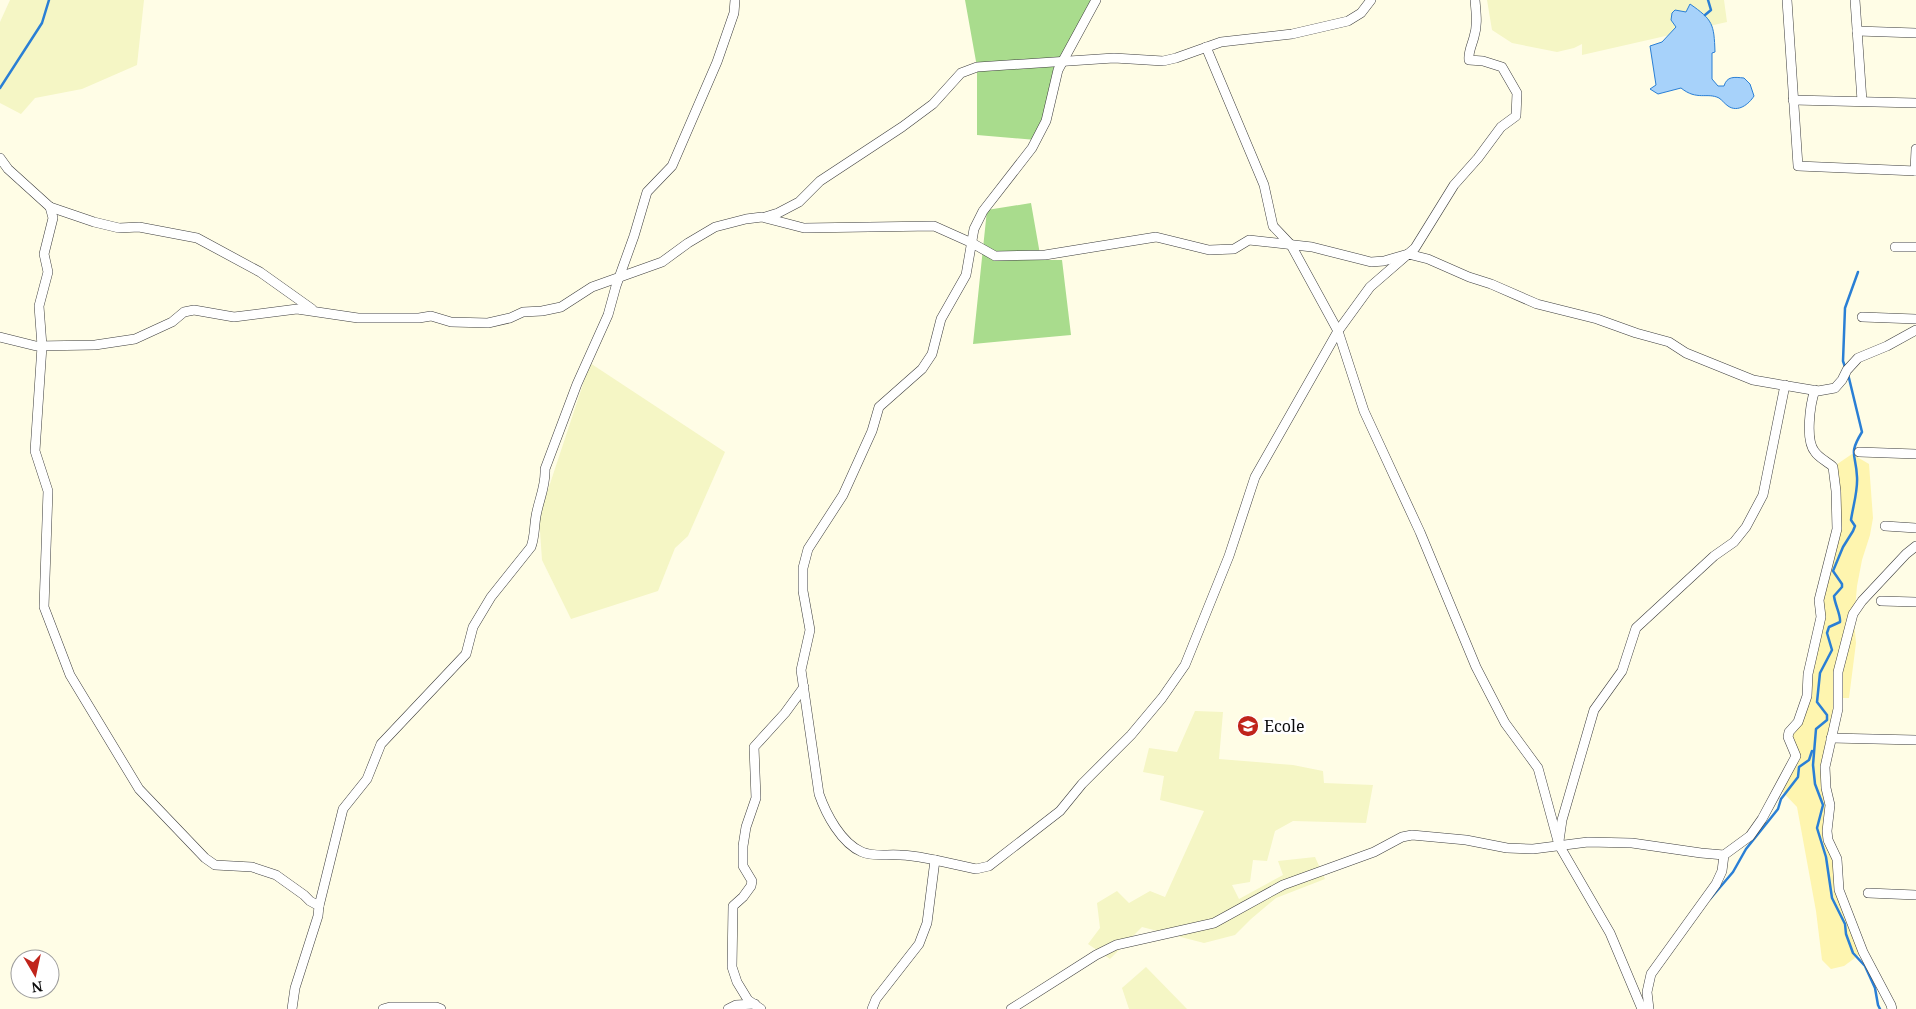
<svg xmlns="http://www.w3.org/2000/svg" width="1916" height="1009" font-family="'Noto Serif',serif">
  <rect width="100%" height="100%" fill="#fffde6"/>
  <g fill="#f5f6c5">
    <path d="M10 0H144L137 65 82 89 35 98 21 114 0 103V22Z"/>
    <path d="M1487 0H1724L1727 22 1582 55V44L1574 48 1557 52 1512 43 1492 30Z"/>
    <path d="M590 363 725 452 688 536 675 548 658 591 571 619 542 560 539 517Z"/>
    <path d="M1195 711 1223 712 1219 759 1293 765 1323 771 1324 783 1373 785 1366 823 1293 821 1275 831 1267 861 1253 860 1250 882 1232 885 1239 899 1283 875 1278 861 1315 857 1325 879 1276 898 1251 919 1235 935 1204 943 1142 927 1110 959 1088 944 1100 928 1097 903 1117 891 1129 903 1150 891 1165 897 1204 811 1160 800 1164 776 1143 772 1149 748 1177 752Z"/>
    <path d="M1146 967 1187 1009H1129L1122 988Z"/>
  </g>
  <g fill="#a9dc8d">
    <path d="M965 0H1096L1058 70 1036 140 977 135V67Z"/>
    <path d="M1031 203 1041 260H1062L1071 335 973 344 987 210Z"/>
  </g>
  <path fill="#fef5af" d="M1852 454 1869 464 1873 518 1870 535 1862 560 1857 586 1854 621 1856 643 1849 698H1838L1825 767 1827 831 1837 859 1839 890 1863 952 1844 966 1831 969 1822 960 1816 911 1797 807 1779 788 1796 756 1788 737 1798 722 1821 617 1819 600 1833 541V467Z"/>
  <path fill="#a7d2fa" stroke="#2a7fd5" d="M1690 4C1713 20 1714 24 1715 52L1712 53V79L1718 86H1724C1727 76 1734 77 1744 78L1750 84 1754 96C1749 104 1738 113 1728 106 1725 104 1722 100 1719 98 1707 92 1697 101 1681 88L1658 94 1650 89 1656 85 1650 46 1662 42 1676 27 1671 20 1672 13 1675 10 1686 12Z"/>
  <g fill="none" stroke-linecap="round" stroke-linejoin="round">
    <g stroke="#2a7fd5" stroke-width="2.5">
      <path d="M1705 15 1711 10 1708 0"/>
      <path d="M0 88 42 23 49 0"/>
      <path d="M1845 367 1843 361 1845 308 1858 272"/>
      <path d="M1848 374 1862 432C1848 455 1856 453 1857 477 1858 491 1853 506 1851 520L1855 526 1853 531 1843 547 1833 571 1842 584V587L1834 596C1835 605 1841 615 1840 622L1829 627 1827 633 1832 650 1820 673 1817 702 1827 715V720L1816 729 1813 765 1815 784 1823 805 1817 828 1826 857 1832 898 1845 924 1846 934 1853 953 1865 966 1875 988 1878 1005 1880 1009"/>
      <path d="M1710 899 1733 872 1746 849 1778 809 1781 799 1798 777 1799 767 1809 760 1812 751"/>
    </g>
    <g stroke="#3d3d3d" stroke-width="10">
      <g id="minor">
        <path d="M1787 0 1798 166 1916 171"/>
        <path d="M1855 0 1862 101"/>
        <path d="M1857 31 1916 33"/>
        <path d="M1206 47 1264 185 1273 226 1291 245 1338 331 1364 411 1420 532 1476 667 1505 723 1538 768 1559 845 1610 933 1642 1009"/>
        <path d="M1793 100 1916 103"/>
        <path d="M0 158 8 169 50 207 53 218 44 254 48 272 39 306 42 346 35 451 48 491 44 607 70 675 139 789 205 858 215 865 252 867 276 875 304 895 310 901 319 906 318 916 295 988 292 1009"/>
        <path d="M1915 171 1916 149"/>
        <path d="M50 207 94 222 119 228 139 227 197 238 260 272 312 309"/>
        <path d="M765 217 778 213 799 202 820 181 902 127 933 104 961 73 977 67 1114 58 1163 61 1176 58 1221 42 1292 34 1348 21 1361 13 1371 0"/>
        <path d="M1895 247H1916"/>
        <path d="M1862 317 1916 319"/>
        <path d="M0 337 36 346 95 345 135 339 172 322 184 312 194 310 234 317 297 309 358 318H419L431 316 451 322 488 323 510 318 523 312 542 311 561 307 592 287 662 262 688 243 715 227 746 219 762 217 804 228 934 226 972 243 995 256 1045 255 1156 237 1209 250 1234 249 1249 240 1312 247 1371 262 1384 261 1408 254 1428 259 1469 277 1491 284 1537 304 1597 319 1636 333 1669 342 1686 353 1753 380 1818 391 1835 388 1842 380 1847 370 1858 358 1887 346 1916 330"/>
        <path d="M1859 452 1916 454"/>
        <path d="M1885 526 1916 528"/>
        <path d="M1881 601 1916 602"/>
        <path d="M1831 738 1916 740"/>
        <path d="M1559 841 1562 820 1594 710 1622 671 1636 628 1714 556 1734 542 1746 527 1763 495 1785 385"/>
        <path d="M935 860C924 858 912 855 900 855 887 854 874 857 862 852 841 843 826 814 819 794L801 670 810 630 803 591V568L808 549 843 495 872 431 879 407 922 369 932 354 941 319 966 275 974 229 983 211 1032 148 1046 121 1058 70 1096 0"/>
        <path d="M1868 893 1916 895"/>
        <path d="M319 906 343 809 367 779 381 744 466 654 473 627 491 597 531 547C535 536 534 527 536 516 539 499 546 486 545 469L577 384 608 315 616 286 634 236 647 192 672 166 717 62 734 13 735 0"/>
        <path d="M383 1009 390 1007H436L441 1009"/>
        <path d="M728 1009 736 1005 755 1004"/>
        <path d="M761 1009 748 1000 737 982 732 967 733 906 743 897 751 886 752 881 743 866V846L746 827 756 798 754 747 785 713 804 687"/>
        <path d="M872 1009 876 999 919 944 927 923 935 860 976 869 989 866 1060 811 1082 784 1131 735 1162 698 1185 665 1229 556 1255 477 1338 331 1370 287 1415 248 1454 185 1478 158 1501 127 1516 116 1517 93 1502 67 1483 61 1469 60C1468 52 1472 45 1474 37 1478 24 1476 13 1475 0"/>
        <path d="M1011 1009 1096 955 1116 945 1214 923 1283 885 1374 852 1402 837 1412 835 1466 840 1507 848 1533 849 1588 842 1632 843 1701 853 1724 855"/>
        <path d="M1649 1009 1647 992 1651 974 1716 884 1722 871 1724 855 1750 836 1762 819 1796 756 1788 737 1789 732 1798 722 1807 696 1808 674 1821 617 1819 600 1837 529 1836 491 1833 467C1828 462 1819 458 1815 452 1805 441 1810 404 1815 390"/>
        <path d="M1892 1009 1891 1005 1863 952 1839 890 1837 859 1828 840 1827 831 1830 805 1826 788 1825 767 1838 709V672L1853 614 1862 601 1906 554 1916 546"/>
      </g>
    </g>
    <use href="#minor" stroke="#fff" stroke-width="9"/>
  </g>
  <defs>
    <g id="school-disc" transform="scale(1.125)"><circle r="9.5" fill="#c0241b" stroke="#fff"/><path d="M0-5L7-2L0 1L-7-2ZM-4 1L0 2.5L4 1V4Q0 6-4 4Z" fill="#fff"/></g>
  </defs>
  <g fill-rule="evenodd">
    <use href="#school-disc" x="1248" y="726"/>
  </g>
  <g text-anchor="middle" dominant-baseline="central" stroke-width="5" stroke-linejoin="round" paint-order="stroke">
    <g font-size="16" fill="#0a0a0a" stroke="#fff" text-anchor="start">
      <text x="1264" y="726">Ecole</text>
    </g>
  </g>
  <g transform="translate(35 974) rotate(171)"><circle r="24" fill="#ffffff" stroke="#9d9d9d"/>
  <path d="M0-4L9 19L0 12L-9 19Z" fill="#c0241b"/>
  <text y="-8" font-size="14" font-weight="bold" text-anchor="middle" fill="#0a0a0a">N</text>
  </g>
</svg>
